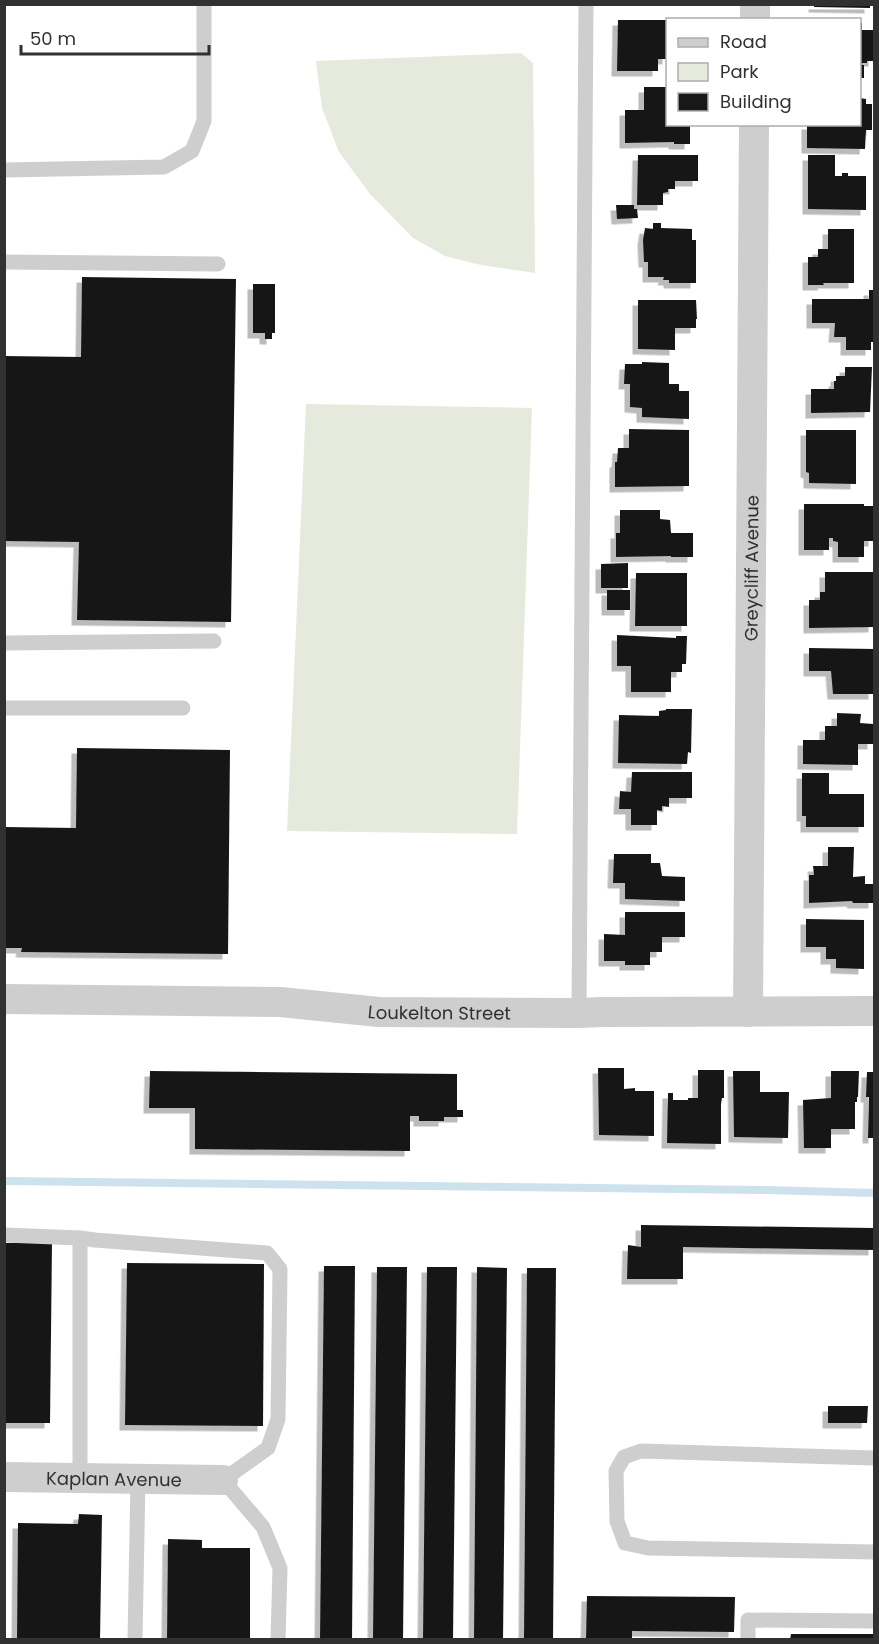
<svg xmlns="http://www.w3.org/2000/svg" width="879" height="1644" font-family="Poppins,sans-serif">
  <defs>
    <filter id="shadow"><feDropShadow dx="-5.5" dy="5.5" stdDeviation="0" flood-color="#0004"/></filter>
  </defs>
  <rect width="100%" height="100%" fill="#fff"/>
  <g fill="#e5eadd">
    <path d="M521 53 533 63 535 273 481 265 445 256 413 238 370 194 339 152 322 108 316 61Z"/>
    <path d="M306 404 532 408 517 834 287 831Z"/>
  </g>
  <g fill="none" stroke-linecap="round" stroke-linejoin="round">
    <path stroke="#cde2ed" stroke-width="8" d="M4 1181 767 1190 874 1193"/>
  </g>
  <g fill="#181818" filter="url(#shadow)">
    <path d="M814 4H870V8L814 7Z"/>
    <path d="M618 20H668V59H658V71H617Z"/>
    <path d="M860 23H862V30H874V61H867V63H862V65H864V78H860Z"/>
    <path d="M644 87H668V124H690V144H674V142L625 143V110H644Z"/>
    <path d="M860 98 866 99V104H872V130H866L865 149 807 148V124H860Z"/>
    <path d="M638 155H698V181H675V189H668V192L663 193V205H637Z"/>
    <path d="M808 155H835V176H842V173H848V176H866V210L808 209Z"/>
    <path d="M616 205H634V209H637L638 218 617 219Z"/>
    <path d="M653 223H661V228L692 229V240H696V283H669V280H663L664 277H648V262H644L643 240 645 228 653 229Z"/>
    <path d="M828 229H854V283H823L824 285H808V257H818V249H828Z"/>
    <path d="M82 277 236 279 231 622 77 620 79 542 4 541V356L81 357Z"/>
    <path d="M253 284H275V333H272V339H265V333H253Z"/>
    <path d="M869 290H874V342H871V350H846V337H834L835 323H812V299H869Z"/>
    <path d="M638 300H696L697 319H696V328H675V350L638 349Z"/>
    <path d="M642 362 669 363V384H679V391H689V419L642 417V408L630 407V384H624L625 364H642Z"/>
    <path d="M845 367H872L870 412 811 413V389H834V381H836V376H845Z"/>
    <path d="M629 429 689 430V486L615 487V462H617L618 448H629Z"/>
    <path d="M806 430H856V484L809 483V473L806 472Z"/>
    <path d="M804 504H864V506H874V541H864V557H838V542L833 541V538H829V550H804Z"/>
    <path d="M620 510H660V519L670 520 671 533H693V557H671V556L616 557V533H620Z"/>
    <path d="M628 563V588H601V564Z"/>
    <path d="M825 572H874V627L809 628V600H820V592H825Z"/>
    <path d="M636 573H687V626H635Z"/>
    <rect x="607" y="590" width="23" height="20"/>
    <path d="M617 635 676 638V636H687L686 664H682V672H671V692H631V666H617Z"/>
    <path d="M809 648 874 649V694H833L831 671H809Z"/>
    <path d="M666 709H692L691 753 688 752 687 764 618 763 619 715 659 716V711L666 710Z"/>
    <path d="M837 713 861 714 860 723 873 724V744H858V765L803 764V740H825V726H837Z"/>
    <path d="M77 748 230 750 228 954 21 952 22 948H4V827L76 828Z"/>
    <path d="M632 772H692V798H669V807L662 806V811L657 810V825H631V809H619L620 791 631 792Z"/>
    <path d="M802 773H829V794H864V827H806V816H802Z"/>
    <path d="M828 847H854L853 877 865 876V884H874V903H853L852 901 809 903V875H814L813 866H828Z"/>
    <path d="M614 854H651V863H660L662 876 685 877V901L625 899V883H613Z"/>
    <path d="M625 912H685V937H662V952H650V965H625V961H604V934L625 935Z"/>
    <path d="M806 919 864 920V969L836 968V959H826V947H806Z"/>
    <path d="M598 1068H624V1089L635 1088V1091H654V1136L599 1135Z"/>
    <path d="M698 1070H724V1098H722L721 1104V1144L667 1143 668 1093H673V1100H688V1098H698Z"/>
    <path d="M150 1071 457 1074V1110H463V1117H444V1121H419V1116H410V1151L195 1149V1108H149Z"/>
    <path d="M733 1071H760V1092H789L788 1138 734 1137Z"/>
    <path d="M831 1071H859L858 1097H857V1102H855V1129H831V1148H804L803 1100 831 1098Z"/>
    <path d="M867 1072H874V1138H868L869 1097H866Z"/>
    <path d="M641 1225 874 1228V1250L683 1247V1279H627L628 1245 641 1247Z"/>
    <path d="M4 1243H52L50 1423H4Z"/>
    <path d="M127 1263 264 1264 263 1426 125 1425Z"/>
    <path d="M324 1266H355L352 1640H320Z"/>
    <path d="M377 1267H407L403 1640H373Z"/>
    <path d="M427 1267H457L453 1640H423Z"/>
    <path d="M477 1267 507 1268 503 1640H474Z"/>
    <path d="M527 1268H556L553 1640H524Z"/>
    <path d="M828 1406H868L867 1423H828Z"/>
    <path d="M79 1514 102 1515 100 1640H17L18 1523 78 1524Z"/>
    <path d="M168 1539 202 1540V1548H250V1640H167Z"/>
    <path d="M587 1596 735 1597 734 1632 632 1631V1640H586Z"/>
    <path d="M791 1634H874V1640H790Z"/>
  </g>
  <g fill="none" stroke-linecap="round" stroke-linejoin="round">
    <g stroke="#cecece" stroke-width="15">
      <path d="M4 170 164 167 192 151 204 121V4"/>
      <path d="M4 262 218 264"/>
      <path d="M4 643 214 641"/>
      <path d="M4 708H183"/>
      <path d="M579 1013 586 4"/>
      <path d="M4 1235 80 1238"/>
      <path d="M874 1458 641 1451 624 1457 616 1471 617 1521 625 1543 648 1548 874 1552"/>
      <path d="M80 1478V1238L95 1240 267 1253 280 1269 278 1419 268 1448 223 1480 263 1527 280 1568 278 1640"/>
      <path d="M135 1640 138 1479"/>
      <path d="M748 1640V1620L874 1621"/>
    </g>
    <g stroke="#cecece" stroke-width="30">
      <path d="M755 20V4"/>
      <path id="s1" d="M4 999 280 1002 379 1012 579 1013 603 1012 874 1011"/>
      <path id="s2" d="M748 1012 754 124"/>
      <path id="s3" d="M4 1477 223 1480"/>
    </g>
  </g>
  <g text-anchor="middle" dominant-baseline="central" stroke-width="6" stroke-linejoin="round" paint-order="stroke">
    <g font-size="18" fill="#313131" stroke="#fff">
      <text stroke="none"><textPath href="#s2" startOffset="444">Greycliff Avenue</textPath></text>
      <text stroke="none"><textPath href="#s1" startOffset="436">Loukelton Street</textPath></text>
      <text stroke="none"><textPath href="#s3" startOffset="110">Kaplan Avenue</textPath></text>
    </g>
  </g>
  <rect width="879" height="1644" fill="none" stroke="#313131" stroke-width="12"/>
  <rect x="666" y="18" width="195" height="108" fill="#ffffff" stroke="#adadad" stroke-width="1.5"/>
  <rect x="678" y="38" width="30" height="9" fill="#cecece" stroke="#adadad" stroke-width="1.5"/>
  <text x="720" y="48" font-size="18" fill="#313131">Road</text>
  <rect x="678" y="63" width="30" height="18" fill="#e5eadd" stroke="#adadad" stroke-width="1.5"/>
  <text x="720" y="78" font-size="18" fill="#313131">Park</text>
  <rect x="678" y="93" width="30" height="18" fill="#181818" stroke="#adadad" stroke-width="1.5"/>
  <text x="720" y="108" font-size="18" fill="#313131">Building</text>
  <path d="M21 45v9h188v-9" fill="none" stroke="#313131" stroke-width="3"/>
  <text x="30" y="45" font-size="18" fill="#313131" stroke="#ffffff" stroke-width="4.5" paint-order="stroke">50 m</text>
</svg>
